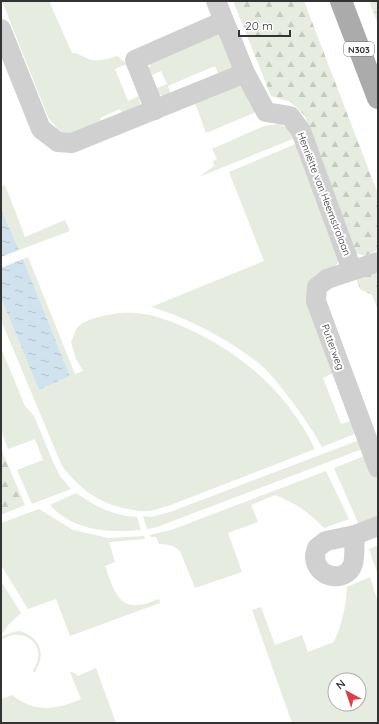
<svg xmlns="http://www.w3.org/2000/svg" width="379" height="724" font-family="Quicksand,sans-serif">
  <defs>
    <pattern id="forest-firs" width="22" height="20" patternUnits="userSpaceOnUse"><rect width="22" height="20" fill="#e6ecdf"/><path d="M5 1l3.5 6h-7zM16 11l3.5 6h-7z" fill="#c6cbc0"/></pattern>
    <pattern id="park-crowns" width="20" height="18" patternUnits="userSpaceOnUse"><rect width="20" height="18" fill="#e6ecdf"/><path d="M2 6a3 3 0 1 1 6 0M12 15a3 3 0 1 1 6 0" fill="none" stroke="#c6cbc0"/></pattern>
    <pattern id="water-ripples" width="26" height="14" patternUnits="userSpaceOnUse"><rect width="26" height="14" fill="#cfe2ee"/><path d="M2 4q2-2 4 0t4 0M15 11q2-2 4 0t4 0" fill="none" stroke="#b2c2cd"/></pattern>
  </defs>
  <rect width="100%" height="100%" fill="#fff"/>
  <g fill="#e6ecdf" fill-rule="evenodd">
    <path d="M2 1H49L72 53C78 53 80 55 86 58 96 63 108 59 117 56L127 64 115 69 128 101 139 96 140 101 139 107 123 115 120 109 100 118 102 126 66 135 57 128 48 117Z"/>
    <path d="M212 35H220L237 65 219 75 215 66 168 86 172 97C164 97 160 96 155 89L167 84 161 71 150 76 148 70 151 63Z"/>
    <path d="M238 85 246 89 256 112 206 133 194 100Z"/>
    <path d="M279 124 288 128 295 138 199 177 214 166 213 161 217 159 212 149 264 126Z"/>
    <path d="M298 143 339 261 334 267 314 277 333 373 323 378 341 424 353 420 357 433 322 447C311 427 298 409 284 391 279 385 274 378 268 372 244 347 185 316 151 307L264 261 229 172Z"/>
    <path d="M5 185 25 237 65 220 70 231 19 250 1 209V187Z"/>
    <path d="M28 257 75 374 83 371 76 359 71 342C73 338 74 333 77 328 84 319 103 316 113 314 140 310 160 317 184 327 241 352 288 393 315 449L168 506C162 507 156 510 149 511 142 512 135 510 128 509 99 504 79 488 62 466L1 320V298L39 390 70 376 23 259Z"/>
    <path d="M1 348 25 406 34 416 53 462 60 476 71 489 32 504 17 470 43 460 35 439 8 449 1 430Z"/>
    <path d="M362 439 365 448 157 527 147 529 143 516 151 517 170 512Z"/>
    <path d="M367 455 378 482V518L359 525 334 468Z"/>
    <path d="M326 471 349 519 324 528C309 512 295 503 275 495L251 505 258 522 228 533 242 572 195 588 180 551C174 545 167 544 159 544L156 537H151L150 535 171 530Z"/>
    <path d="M76 493C97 507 111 515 137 517L141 530C109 533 73 531 50 505Z"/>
    <path d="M39 509 73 530 109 538 144 536 145 539 109 542 115 562 105 566C111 581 116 608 138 605 145 605 152 601 159 599L160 603 70 636 56 599 28 609 1 565V523Z"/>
    <path d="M378 545V575L369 549Z"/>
    <path d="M370 577 378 602 377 723H292L252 610 261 607 275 645 302 635 308 652 334 642C342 624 346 607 347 587ZM335 680H359V704H335Z"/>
    <path d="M1 581 21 613 10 623 1 635Z"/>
    <path d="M20 631C41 638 47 655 34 673L33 670C50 647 24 624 1 640V637L13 632Z"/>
    <path d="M96 668 116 723H1V699L12 695C34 713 56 710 81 699L70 672 75 673 78 676Z"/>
  </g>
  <g fill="url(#forest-firs)">
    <path d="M233 1H304L378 194V250L365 256 356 253 305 116 291 102 271 96Z"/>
    <path d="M378 269V309L372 295 360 289 356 277Z"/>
    <path d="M1 449 25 505 1 515Z"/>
  </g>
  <path fill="url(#park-crowns)" d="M369 1H378V24Z"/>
  <g fill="url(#water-ripples)">
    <path d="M1 209 19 250 1 257Z"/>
    <path d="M23 259 70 376 39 390 1 298V268Z"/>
  </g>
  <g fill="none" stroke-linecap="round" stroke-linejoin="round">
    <g stroke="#d0d0d0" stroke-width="20">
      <path d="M216 1 245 73 266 112 290 116 301 131 352 270"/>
      <path d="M1 29 41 129 58 142 72 143 245 73"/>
      <path d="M155 110 135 60 224 21"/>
      <path d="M378 262 327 279 317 287 316 301 378 468"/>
      <path d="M355 535C354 542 355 558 353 564 346 584 316 578 315 557 315 554 316 551 317 548L326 541 355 535 378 526"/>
    </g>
    <path stroke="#ababab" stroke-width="22" d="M341 1 378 98"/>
  </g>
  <g text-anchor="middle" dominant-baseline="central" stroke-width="4" stroke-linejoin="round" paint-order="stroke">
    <rect fill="#fff" stroke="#707070" stroke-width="1" x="344" y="42" width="30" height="14" rx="3"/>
    <g font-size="9" font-weight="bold" fill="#333">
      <text x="359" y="49">N303</text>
    </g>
    <g font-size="10" fill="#333" stroke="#fff">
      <text transform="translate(324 194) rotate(69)">Henriëtte van Heemstralaan</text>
      <text transform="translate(333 347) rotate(70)">Putterweg</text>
    </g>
  </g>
  <rect width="379" height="724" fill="none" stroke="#333333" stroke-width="4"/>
  <g transform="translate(347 692) rotate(320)"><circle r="19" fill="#ffffff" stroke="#adadad"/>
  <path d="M0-3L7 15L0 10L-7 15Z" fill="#e63946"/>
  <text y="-6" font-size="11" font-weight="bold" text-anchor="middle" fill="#333333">N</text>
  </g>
  <path d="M239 30v6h51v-6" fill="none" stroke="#333333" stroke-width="2"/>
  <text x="245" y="30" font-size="12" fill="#333333" stroke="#ffffff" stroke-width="3" paint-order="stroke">20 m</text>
</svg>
